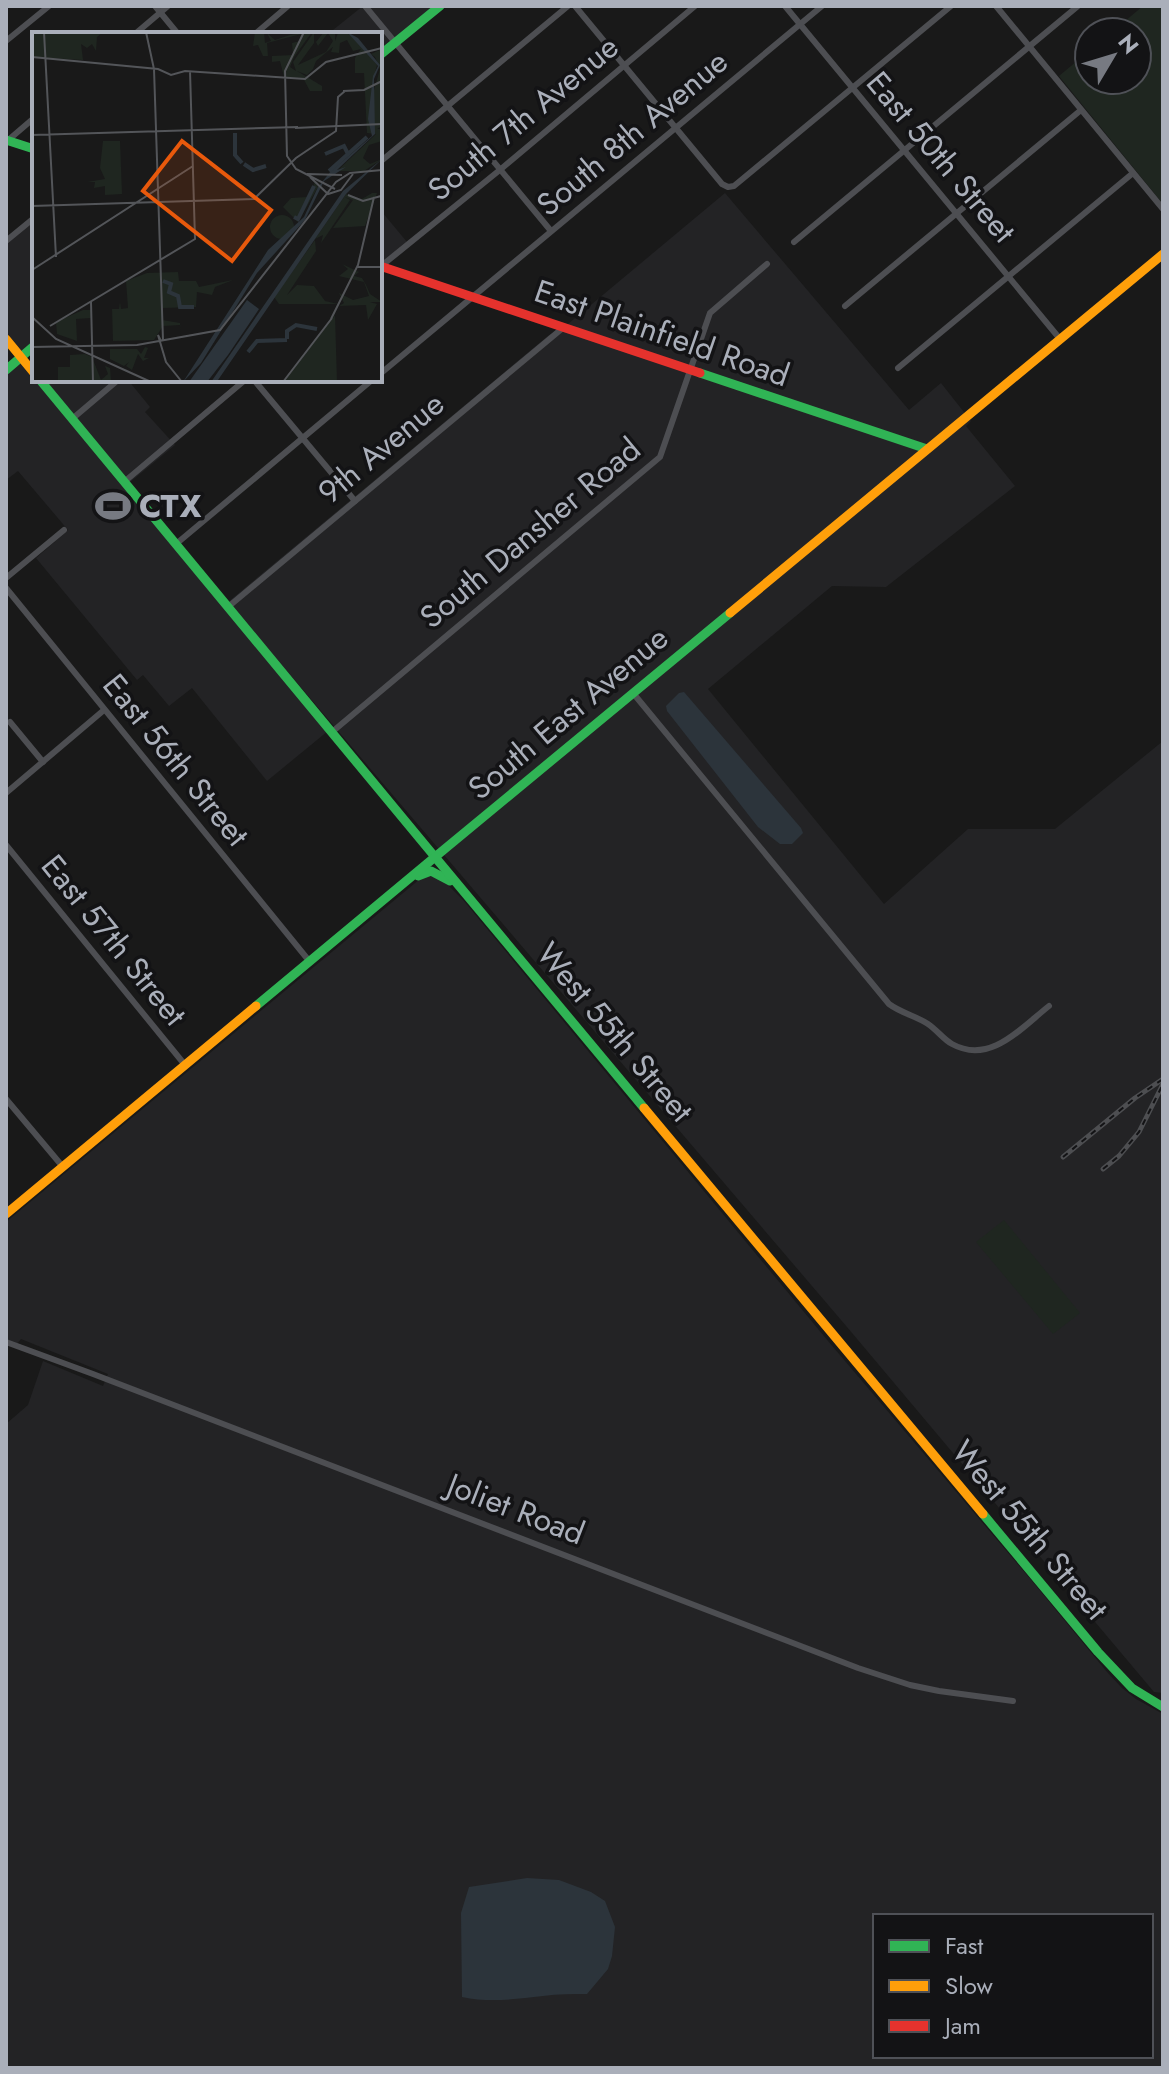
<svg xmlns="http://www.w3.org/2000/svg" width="1169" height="2074" font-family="Jost,sans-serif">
  <rect width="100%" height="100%" fill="#191919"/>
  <g fill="#232325" fill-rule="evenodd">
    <path d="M363 6H435L380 51V34H328Z"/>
    <path d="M725 193 909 410 941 383 971 421 966 426 1015 486 886 587 832 586 708 689 884 904 968 829H1055L1163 741V1693L1154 1692 847 1327 228 602 549 335 568 324Z"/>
    <path d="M382 212 407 242 381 263 380 214Z"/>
    <path d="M34 219V344L21 355 6 338V243Z"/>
    <path d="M21 361 34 377V380H37L328 731 267 781 192 688 169 706 143 675 137 680 36 558 68 530 18 471 6 480V373Z"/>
    <path d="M43 380H128L150 407 145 412 175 445 129 483Z"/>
    <path d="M426 874 444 881 464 901 828 1341 1032 1581 1107 1672 1122 1688 1136 1699 1163 1714V2068H6V1424L28 1405 43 1361 103 1386 108 1374 21 1339 16 1345 6 1340V1222ZM875 1916H1151V2056H875Z"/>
  </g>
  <g fill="#1f2620">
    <path d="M1143 6H1163V204L1059 76 1089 51V80H1137V32H1112Z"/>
    <path d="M1004 1220 1080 1313 1053 1334 976 1242Z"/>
  </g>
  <g fill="#2c343b">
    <path d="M684 692 801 828 803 833 792 844H780L758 827 667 711 666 706 679 693Z"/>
    <path d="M527 1878 559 1880 591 1892 605 1901 615 1927 612 1956 608 1969 587 1994C573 1994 558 1994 543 1996 515 1999 490 2003 462 1997L461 1913 469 1887Z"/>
  </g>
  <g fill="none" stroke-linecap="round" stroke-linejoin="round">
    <g stroke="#4d4e52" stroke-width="6">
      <path d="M155 6 178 34"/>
      <path d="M365 6 551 231"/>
      <path d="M575 6 722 184 728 187 734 186 951 6"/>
      <path d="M785 6 1060 339"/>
      <path d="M996 6 1163 209"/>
      <path d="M135 34 168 6"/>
      <path d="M255 34 288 6"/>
      <path d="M6 41 49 6"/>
      <path d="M6 142 34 118"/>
      <path d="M380 162 568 6"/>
      <path d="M6 241 34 218"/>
      <path d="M794 242 1078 6"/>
      <path d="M380 267 501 169 695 6"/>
      <path d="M845 306 1081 110"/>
      <path d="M898 368 1133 173"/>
      <path d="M380 374 822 6"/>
      <path d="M254 380 355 501"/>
      <path d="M72 419 118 380"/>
      <path d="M124 482 245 380"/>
      <path d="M176 544 372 380"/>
      <path d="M6 578 64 530"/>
      <path d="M6 588 310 962"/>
      <path d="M228 607 564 327"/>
      <path d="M633 693 889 1004C901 1013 916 1016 928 1024 937 1030 943 1039 952 1044 990 1065 1021 1028 1049 1006"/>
      <path d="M10 722 43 762"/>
      <path d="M332 732 660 457 710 313 767 264"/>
      <path d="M6 793 104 710"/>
      <path d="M6 845 185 1065"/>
      <path d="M6 1099 63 1167"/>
      <path d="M6 1342 93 1374 858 1668 910 1685 939 1691 1013 1701"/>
    </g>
    <g stroke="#30b455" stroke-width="9">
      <path d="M380 55 440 6"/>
      <path d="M6 140 34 149"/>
      <path d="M6 370 34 346"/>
      <path d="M700 373 927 449"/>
      <path d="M40 380 435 857 730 613"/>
      <path d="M418 876 431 871 450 881"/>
      <path d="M256 1006 435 857 644 1108"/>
      <path d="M983 1514 1098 1652 1132 1688 1163 1707"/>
    </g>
    <g stroke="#ff9f0a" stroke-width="9">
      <path d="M6 339 34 373"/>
      <path d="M730 613 1163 254"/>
      <path d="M644 1108 983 1514"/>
      <path d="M6 1214 256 1006"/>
    </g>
    <path stroke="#e5322d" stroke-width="9" d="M380 266 700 373"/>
    <g stroke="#4d4e51" stroke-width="5">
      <g id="rail">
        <path d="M1063 1157 1135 1098 1163 1079"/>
        <path d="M1103 1169 1119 1156 1139 1132 1163 1084"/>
      </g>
    </g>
    <use href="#rail" stroke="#131315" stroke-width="2" stroke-dasharray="6" stroke-linecap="butt"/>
  </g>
  <defs>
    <g id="stadium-bare" transform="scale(2.76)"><path d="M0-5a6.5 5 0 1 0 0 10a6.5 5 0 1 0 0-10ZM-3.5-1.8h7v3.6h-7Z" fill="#777a82" stroke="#131315" stroke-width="2.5" paint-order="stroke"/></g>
  </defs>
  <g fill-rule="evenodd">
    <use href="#stadium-bare" x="113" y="506"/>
  </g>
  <g text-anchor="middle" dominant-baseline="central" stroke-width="7" stroke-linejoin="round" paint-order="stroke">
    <g font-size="32" fill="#aaafba" stroke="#131315">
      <text transform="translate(523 118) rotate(-40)">South 7th Avenue</text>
      <text transform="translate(632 133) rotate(-40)">South 8th Avenue</text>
      <text transform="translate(941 157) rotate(50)">East 50th Street</text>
      <text transform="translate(662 333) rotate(19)">East Plainfield Road</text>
      <text transform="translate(381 448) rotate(-40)">9th Avenue</text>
      <text transform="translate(530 533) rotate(-40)">South Dansher Road</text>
      <text transform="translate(568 713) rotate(-40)">South East Avenue</text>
      <text transform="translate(176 760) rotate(51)">East 56th Street</text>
      <text transform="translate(114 940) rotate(51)">East 57th Street</text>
      <text transform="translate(615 1032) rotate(50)">West 55th Street</text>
      <text transform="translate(516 1509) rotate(21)">Joliet Road</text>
      <text transform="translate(1030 1530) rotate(50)">West 55th Street</text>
    </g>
    <g font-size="32" font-weight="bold" fill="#aaafba" stroke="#131315" text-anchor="start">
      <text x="139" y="506">CTX</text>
    </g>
  </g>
  <g transform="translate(32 32)">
    <rect width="350" height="350" fill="#191919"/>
    <path d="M71 0 65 5 64 19 60 12 55 16 49 12 51 28 0 25V0ZM223 0H232L233 11 239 9 235 1 243 8 258 3 280 0 262 25 258 35 264 39 261 30 282 0V11L266 33 294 20 301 9 296 1 286 14 284 10 292 0H303V13L284 29 281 37 275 43 265 39 290 54V59H278L271 46 252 45 248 29 240 30V24L261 23 260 11 268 9 269 2 235 11 236 24H231L226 13 221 14ZM313 0 322 5 345 33 341 48 342 58 348 37 343 25 339 22 350 17V94L345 97H350V109L337 113 331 126 338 132 350 127 332 139H305L344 102 335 101 332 41H323V26L329 17 321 19 315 8 308 11 307 21 299 20 306 1ZM71 109H88L90 162 73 163V154L62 156 63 150H55L73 147 68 136ZM283 150 286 155 266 190 251 175 259 166 276 165ZM340 161H345L333 194 301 196 321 168 313 165 318 168 294 204 289 211 291 203 283 207 314 162 330 167ZM238 195a12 12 0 1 1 24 0a12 12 0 1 1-24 0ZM283 208 284 219 255 263 265 253 282 254 293 269 306 272H247L242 265ZM310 232 327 240 322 244 330 246 334 253 338 262 350 270H338L345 272 336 288 334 273 307 274 312 271 307 261 321 268 337 264 332 250 307 244 316 237ZM146 240 147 249H164L167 255 201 248 183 255 180 263 165 260 164 275 130 276V288L148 291 149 303 148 293 131 294 122 308 81 309 80 277H87L88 270 89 277 96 276 94 249 115 241ZM51 278H59V286L44 287 45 309 25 302 24 290ZM303 283 305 350H252ZM113 315 116 316 112 326H117L111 329 106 322 100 338 94 334 97 330 92 334 78 327V317H105L109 322ZM53 322 60 325 69 348 76 342 73 334 78 336 79 349 26 350V335H38V323Z" fill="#1f2620"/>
    <path d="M315 0 326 6 348 33 342 47 343 102 305 138 314 135 292 149 273 188 225 241 169 331 151 350 236 218 272 185 286 155 299 139 340 104 336 87 341 44 346 34ZM350 127 314 162 186 348 179 350 311 159ZM215 268 227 277 196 323 175 350H157Z" fill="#2c343b"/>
    <path fill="none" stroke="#2c343b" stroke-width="4" d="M203 101V123L210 131M293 122 312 114 316 122M212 132 221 138 234 134M297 139 335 105M262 185 266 187 282 154M131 249 139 252 137 260 146 264 148 275H162M255 307V299L264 293 285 297M216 320 225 309 255 308"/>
    <path fill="none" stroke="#535559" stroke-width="2" d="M12 0 24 225M114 0 122 37 131 308M272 0 253 39 255 124 264 137 303 157M0 25 126 37 139 43 153 39 273 47 294 30 350 16M311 59 332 58 350 49M263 96 350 92M0 103 266 95M275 142 310 143M278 145 296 162 309 158 321 142M316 163 331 169 349 164M0 174 222 167 264 126 304 99 306 65 313 59M325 235H350M0 238 161 134M59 270 61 350M0 285 24 307 119 350M299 287 326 233 342 165M18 294 163 207 158 39M129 309 126 303 134 330 150 350M0 315 105 313 188 298 304 150 318 141 350 138M251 350 300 286"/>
    <path fill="#e8590c" fill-opacity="0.15" stroke="#e8590c" stroke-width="4" d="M150 109 239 178 200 229 111 159Z"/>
    <rect width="350" height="350" fill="none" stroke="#aaafba" stroke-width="4"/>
  </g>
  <rect width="1169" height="2074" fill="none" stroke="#aaafba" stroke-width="16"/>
  <rect x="873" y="1914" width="280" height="144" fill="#131315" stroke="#4f5157" stroke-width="2"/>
  <rect x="889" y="1940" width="40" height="12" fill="#30b455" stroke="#4f5157" stroke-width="2"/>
  <text x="945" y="1954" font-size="24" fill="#aaafba">Fast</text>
  <rect x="889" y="1980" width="40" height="12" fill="#ff9f0a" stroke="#4f5157" stroke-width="2"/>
  <text x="945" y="1994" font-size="24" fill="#aaafba">Slow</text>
  <rect x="889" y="2020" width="40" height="12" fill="#e5322d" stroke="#4f5157" stroke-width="2"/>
  <text x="945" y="2034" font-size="24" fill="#aaafba">Jam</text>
  <g transform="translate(1113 56) rotate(52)"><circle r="38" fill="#131315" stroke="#4f5157" stroke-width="2"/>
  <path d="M0-6L14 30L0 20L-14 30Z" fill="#777a82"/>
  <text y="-12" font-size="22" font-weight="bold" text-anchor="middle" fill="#aaafba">N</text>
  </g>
</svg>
